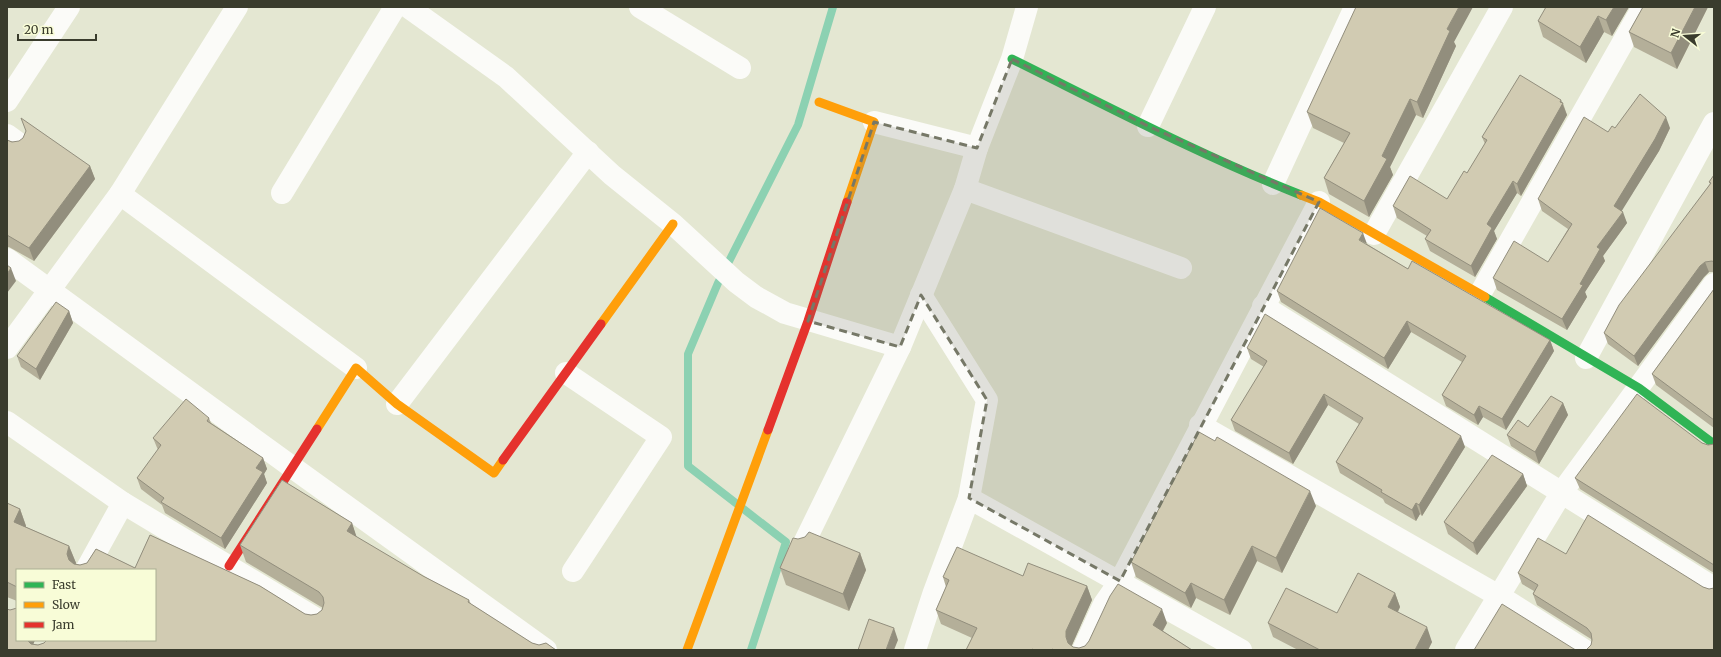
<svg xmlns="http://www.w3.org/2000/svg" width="1721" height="657" font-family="Merriweather,serif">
  <rect width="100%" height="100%" fill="#e4e7d2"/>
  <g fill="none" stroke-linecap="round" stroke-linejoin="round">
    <path stroke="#8cd1b2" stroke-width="8" d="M751 650 786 542 688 466V354L718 283 798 125 833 7"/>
    <g stroke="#fbfbf8" stroke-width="22">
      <path d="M408 7 506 77 612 175 673 224 736 282 756 297 785 313 900 347"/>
      <path d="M640 7 740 68"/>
      <path d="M7 101 69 7"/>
      <path d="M874 122 977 148"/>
      <path d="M1148 126 1205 7"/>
      <path d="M7 135 18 143"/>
      <path d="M1273 184 1355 7"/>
      <path d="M965 189 1181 268"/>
      <path d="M282 193 395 7"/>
      <path d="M120 194 356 368"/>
      <path d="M1374 234 1502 7"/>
      <path d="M7 259 292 467 546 650"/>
      <path d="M1480 294 1643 7"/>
      <path d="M921 295 987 400 969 498"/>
      <path d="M1263 306 1714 588"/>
      <path d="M7 348 120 194 237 7"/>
      <path d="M1586 358 1714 123"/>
      <path d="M566 373 661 437 573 571"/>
      <path d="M397 404 588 152"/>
      <path d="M7 422 123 503"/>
      <path d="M1200 425 1499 596 1584 650"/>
      <path d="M804 543 900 347 965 189 977 148 1012 59 1027 7"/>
      <path d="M86 570 123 503 318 620"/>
      <path d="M915 650 934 592 969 498 1241 650"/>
      <path d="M1083 650 1104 604 1120 581 1319 202"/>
      <path d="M1466 650 1562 492 1714 284"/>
    </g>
    <g stroke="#30b455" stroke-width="9">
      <path d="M1012 59C1107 106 1202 156 1301 195"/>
      <path d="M1485 297 1639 388 1714 444"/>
    </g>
    <g stroke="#ff9f0a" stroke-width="9">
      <path d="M819 102 874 122 847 202"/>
      <path d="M1301 195 1319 202 1485 297"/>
      <path d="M601 324 673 224"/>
      <path d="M317 429 356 368 397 404 494 473 503 460"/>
      <path d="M687 650 768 430"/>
    </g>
    <g stroke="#e5322d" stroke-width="9">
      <path d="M768 430 808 321 847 202"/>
      <path d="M503 460 601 324"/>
      <path d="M229 566 317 429"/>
    </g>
  </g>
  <g fill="#b4af99">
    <path d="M1629 7 1612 36 1604 32 1586 63 1543 37 1538 21Z"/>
    <path d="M1643 7H1708L1677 69 1634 47 1629 32Z"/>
    <path d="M1454 42 1456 46 1423 118 1416 115 1390 167 1393 175 1369 217 1329 194 1324 178 1344 143 1313 128 1307 112Z"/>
    <path d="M1562 103H1563L1567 115 1521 196 1517 193 1494 231 1497 239 1475 277 1430 251 1425 239 1427 236 1397 218 1393 206 1447 199 1467 173 1485 144 1482 137Z"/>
    <path d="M1615 128H1670L1659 151 1621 211 1627 223 1603 256 1605 261 1585 292 1587 297 1567 330 1497 290 1493 278 1548 262 1568 229 1542 211 1538 199Z"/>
    <path d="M7 140 90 166 95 179 34 261 9 247H7Z"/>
    <path d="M1714 175V272H1709L1704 277 1638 366 1608 344 1604 333 1710 184 1709 182Z"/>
    <path d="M1367 244 1408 269 1550 340 1554 351 1506 430 1483 417 1478 425 1446 406 1442 395 1462 362 1411 332 1388 369 1281 302 1277 291Z"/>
    <path d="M1714 289V428L1656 385 1652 374Z"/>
    <path d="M69 311 73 323 40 380 21 367 17 356Z"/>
    <path d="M1247 348 1465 447 1422 516 1420 514 1416 521 1385 503 1383 499 1340 473 1336 462 1359 424 1328 405 1293 464 1235 431 1231 420 1264 367 1251 359Z"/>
    <path d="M1563 403 1568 415 1539 464 1511 446 1507 435 1528 427Z"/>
    <path d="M209 418 211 423 263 458 267 469 264 474 267 483 225 549 165 513 162 505 141 489 137 478 158 450 153 438Z"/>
    <path d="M1702 443 1708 445 1714 444V573L1580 489 1575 478Z"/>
    <path d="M1523 474 1527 486 1477 555 1448 534 1444 522Z"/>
    <path d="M282 480 352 523 356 537 423 576 469 600 471 604 532 643 539 645 546 643 556 650H7V609L10 610 17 608V640H35L33 644 38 645 44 643 47 640H155V570H17V601L7 597V503L20 509 26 526V527L69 546 76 563 75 564 80 565 87 563 96 549 135 568 150 535 260 586 305 614 311 615 317 614 322 610 323 608 246 562 240 545Z"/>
    <path d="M1316 506 1282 573 1257 561 1230 615 1196 598 1191 608 1136 577 1131 562Z"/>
    <path d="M860 553 866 570 849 611 786 585 780 568Z"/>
    <path d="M1566 554 1703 587 1709 589 1586 650 1591 645 1592 641 1591 639 1537 605 1533 594 1534 591 1522 584 1518 573Z"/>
    <path d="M1023 576 1087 586 1092 600 1072 645 1071 646 1073 647 1079 648 1167 623 1163 631 1192 650H966L972 638 941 624 936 610 946 587 943 577Z"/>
    <path d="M1395 593 1400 607 1398 612 1432 642 1428 650H1298L1273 637 1268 623 1337 613Z"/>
  </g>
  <g fill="#928e7d">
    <path d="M1459 7H1473L1454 42 1456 46 1423 118 1417 102 1447 29Z"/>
    <path d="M1614 7H1629L1612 36 1606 20Z"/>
    <path d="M1695 7H1708L1677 69 1671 53Z"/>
    <path d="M1598 16 1604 32 1586 63 1580 47Z"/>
    <path d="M1410 99 1416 115 1390 167 1393 175 1369 217 1364 201 1382 156Z"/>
    <path d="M1561 100 1567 115 1521 196 1517 184Z"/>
    <path d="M1666 117 1670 128 1659 151 1618 217 1614 206Z"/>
    <path d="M90 166 95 179 34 261 29 248Z"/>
    <path d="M1513 181 1517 193 1494 231 1497 239 1475 277 1471 266 1487 224Z"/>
    <path d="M1623 212 1627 223 1603 256 1605 261 1585 292 1587 297 1567 330 1562 319 1597 247Z"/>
    <path d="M1363 233 1367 244 1359 240Z"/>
    <path d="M1705 262 1709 272 1704 277 1638 366 1634 356 1700 266Z"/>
    <path d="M11 268 16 281 7 293V274Z"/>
    <path d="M69 311 73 323 40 380 36 369Z"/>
    <path d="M1407 321 1411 332 1388 369 1384 358Z"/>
    <path d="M1550 340 1554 351 1506 430 1502 419Z"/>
    <path d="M1324 394 1328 405 1293 464 1289 453Z"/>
    <path d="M1563 403 1568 415 1539 464 1535 452Z"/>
    <path d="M1479 406 1483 417 1478 425 1474 415Z"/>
    <path d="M1461 436 1465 447 1422 516 1419 505Z"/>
    <path d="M263 458 267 469 264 474 267 483 225 549 221 538 256 468Z"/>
    <path d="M1523 474 1527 486 1477 555 1473 543Z"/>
    <path d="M1310 491 1316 506 1282 573 1276 558Z"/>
    <path d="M1416 503 1420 514 1416 521 1412 510Z"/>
    <path d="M20 509 26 526 20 539 14 522Z"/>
    <path d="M352 523 358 541 347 531Z"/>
    <path d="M69 546 76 563 74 570H73L67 554Z"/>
    <path d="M1252 546 1257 561 1230 615 1224 600Z"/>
    <path d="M860 553 866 570 849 611 843 594Z"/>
    <path d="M1191 583 1196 598 1191 608 1185 593Z"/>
    <path d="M1087 586 1092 600 1072 645 1071 650 1066 637V631Z"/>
    <path d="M1395 593 1400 607 1393 621 1388 607Z"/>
    <path d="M1162 609 1167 623 1158 639 1153 625Z"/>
    <path d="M1427 627 1432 642 1428 650H1415Z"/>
    <path d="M894 628 898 640 894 650H886Z"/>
    <path d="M26 640H35L31 650Z"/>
  </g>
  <g fill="#d1cbb2" stroke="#928e7d">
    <path d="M1356 7H1459L1447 29 1450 31 1417 102 1410 99 1382 156 1387 159 1364 201 1324 178 1350 133 1307 112Z"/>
    <path d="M1546 7H1614L1606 20 1598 16 1580 47 1538 21Z"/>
    <path d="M1643 7H1695L1671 53 1629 32Z"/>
    <path d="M1520 75 1561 100 1560 102 1563 103 1517 184 1513 181 1487 224 1492 228 1471 266 1425 239 1431 230 1393 206 1410 176 1447 199 1464 171 1467 173 1487 140 1482 137Z"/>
    <path d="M1640 94 1666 117 1655 139 1614 206 1623 212 1597 247 1600 249 1580 284 1583 285 1562 319 1493 278 1514 241 1548 262 1572 224 1538 199 1584 117 1608 132 1612 126 1615 128Z"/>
    <path d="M21 118 90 166 29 248 7 235V140L12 142 19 141 23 138 26 131Z"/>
    <path d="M1714 175V262L1712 261 1705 262 1700 266 1634 356 1604 333 1619 305 1711 183 1709 182Z"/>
    <path d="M1320 208 1363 233 1359 240 1408 269 1412 261 1550 340 1502 419 1479 406 1474 415 1442 395 1466 356 1407 321 1384 358 1277 291Z"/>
    <path d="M7 265 11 268 7 274Z"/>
    <path d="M1714 289V420L1652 374Z"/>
    <path d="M56 302 69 311 36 369 17 356Z"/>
    <path d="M1265 314 1461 436 1419 505 1416 503 1412 510 1381 492 1382 490 1336 462 1363 418 1324 394 1289 453 1231 420 1267 361 1247 348Z"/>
    <path d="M1637 394 1702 443 1708 445 1714 444V565L1575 478Z"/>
    <path d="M1551 396 1563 403 1535 452 1507 435 1518 420 1528 427Z"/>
    <path d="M186 399 209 418 207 421 263 458 256 468 263 472 221 538 161 502 164 498 137 478 161 445 153 438Z"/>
    <path d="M1199 432 1215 441 1217 437 1310 491 1276 558 1252 546 1224 600 1191 583 1185 593 1131 562Z"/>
    <path d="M1492 455 1523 474 1473 543 1444 522Z"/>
    <path d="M282 480 352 523 347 531 423 576 469 600 468 602 532 643 539 645 546 643 556 650H7V609L10 610 17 608V640H27L31 644 38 645 44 643 47 640H125L127 641 128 640H155V570H17V587L7 582V503L20 509 14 522 69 546 67 554 69 560 74 564 80 565 87 563 96 549 135 568 150 535 260 586 305 614 311 615 317 614 322 610 324 603 323 597 319 592 240 545Z"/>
    <path d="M1588 515 1703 587 1709 589 1714 588V650H1584H1586L1591 645 1592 640 1591 633 1587 628 1533 594 1538 585 1518 573 1538 538 1566 554Z"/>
    <path d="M809 532 860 553 843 594 780 568 793 538 798 539 805 537Z"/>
    <path d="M957 547 1023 576 1028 563 1087 586 1066 631V637L1068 643 1073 647 1079 648 1085 646 1089 641 1110 596 1118 584 1162 609 1153 625 1192 650H1054L1052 649 1051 650H1034L1032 649V650H966L977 628 936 610 949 580 943 577Z"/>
    <path d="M1358 573 1395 593 1388 607 1427 627 1415 650H1320L1268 623 1286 588 1337 613Z"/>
    <path d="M1502 604 1574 649 1576 650H1474Z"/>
    <path d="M869 619 894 628 886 650H858Z"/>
  </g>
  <path fill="#767867" fill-opacity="0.2" stroke="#767867" stroke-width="3" stroke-dasharray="8 5" stroke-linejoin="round" d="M1012 59 1148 126 1319 202 1120 581 969 498 987 400 921 295 900 347 808 321 874 122 977 148Z"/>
  <rect width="1721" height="657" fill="none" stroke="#3a3c2d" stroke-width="16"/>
  <rect x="16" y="569" width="140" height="72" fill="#f8fcd7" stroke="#acaf93"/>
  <rect x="24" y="582" width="20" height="6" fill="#30b455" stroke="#acaf93"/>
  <text x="52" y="589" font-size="12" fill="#3a3c2d">Fast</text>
  <rect x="24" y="602" width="20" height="6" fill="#ff9f0a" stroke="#acaf93"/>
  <text x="52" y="609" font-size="12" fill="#3a3c2d">Slow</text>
  <rect x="24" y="622" width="20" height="6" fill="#e5322d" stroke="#acaf93"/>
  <text x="52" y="629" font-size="12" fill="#3a3c2d">Jam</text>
  <g transform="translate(1685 36) rotate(287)" stroke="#f8fcd7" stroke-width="3" paint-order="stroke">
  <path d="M0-3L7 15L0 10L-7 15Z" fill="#3a3c2d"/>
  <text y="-6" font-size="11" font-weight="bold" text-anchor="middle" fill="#3a3c2d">N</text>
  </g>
  <path d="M18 34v6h78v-6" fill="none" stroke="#3a3c2d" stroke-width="2"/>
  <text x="24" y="34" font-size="12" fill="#3a3c2d" stroke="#f8fcd7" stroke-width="3" paint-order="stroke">20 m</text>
</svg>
